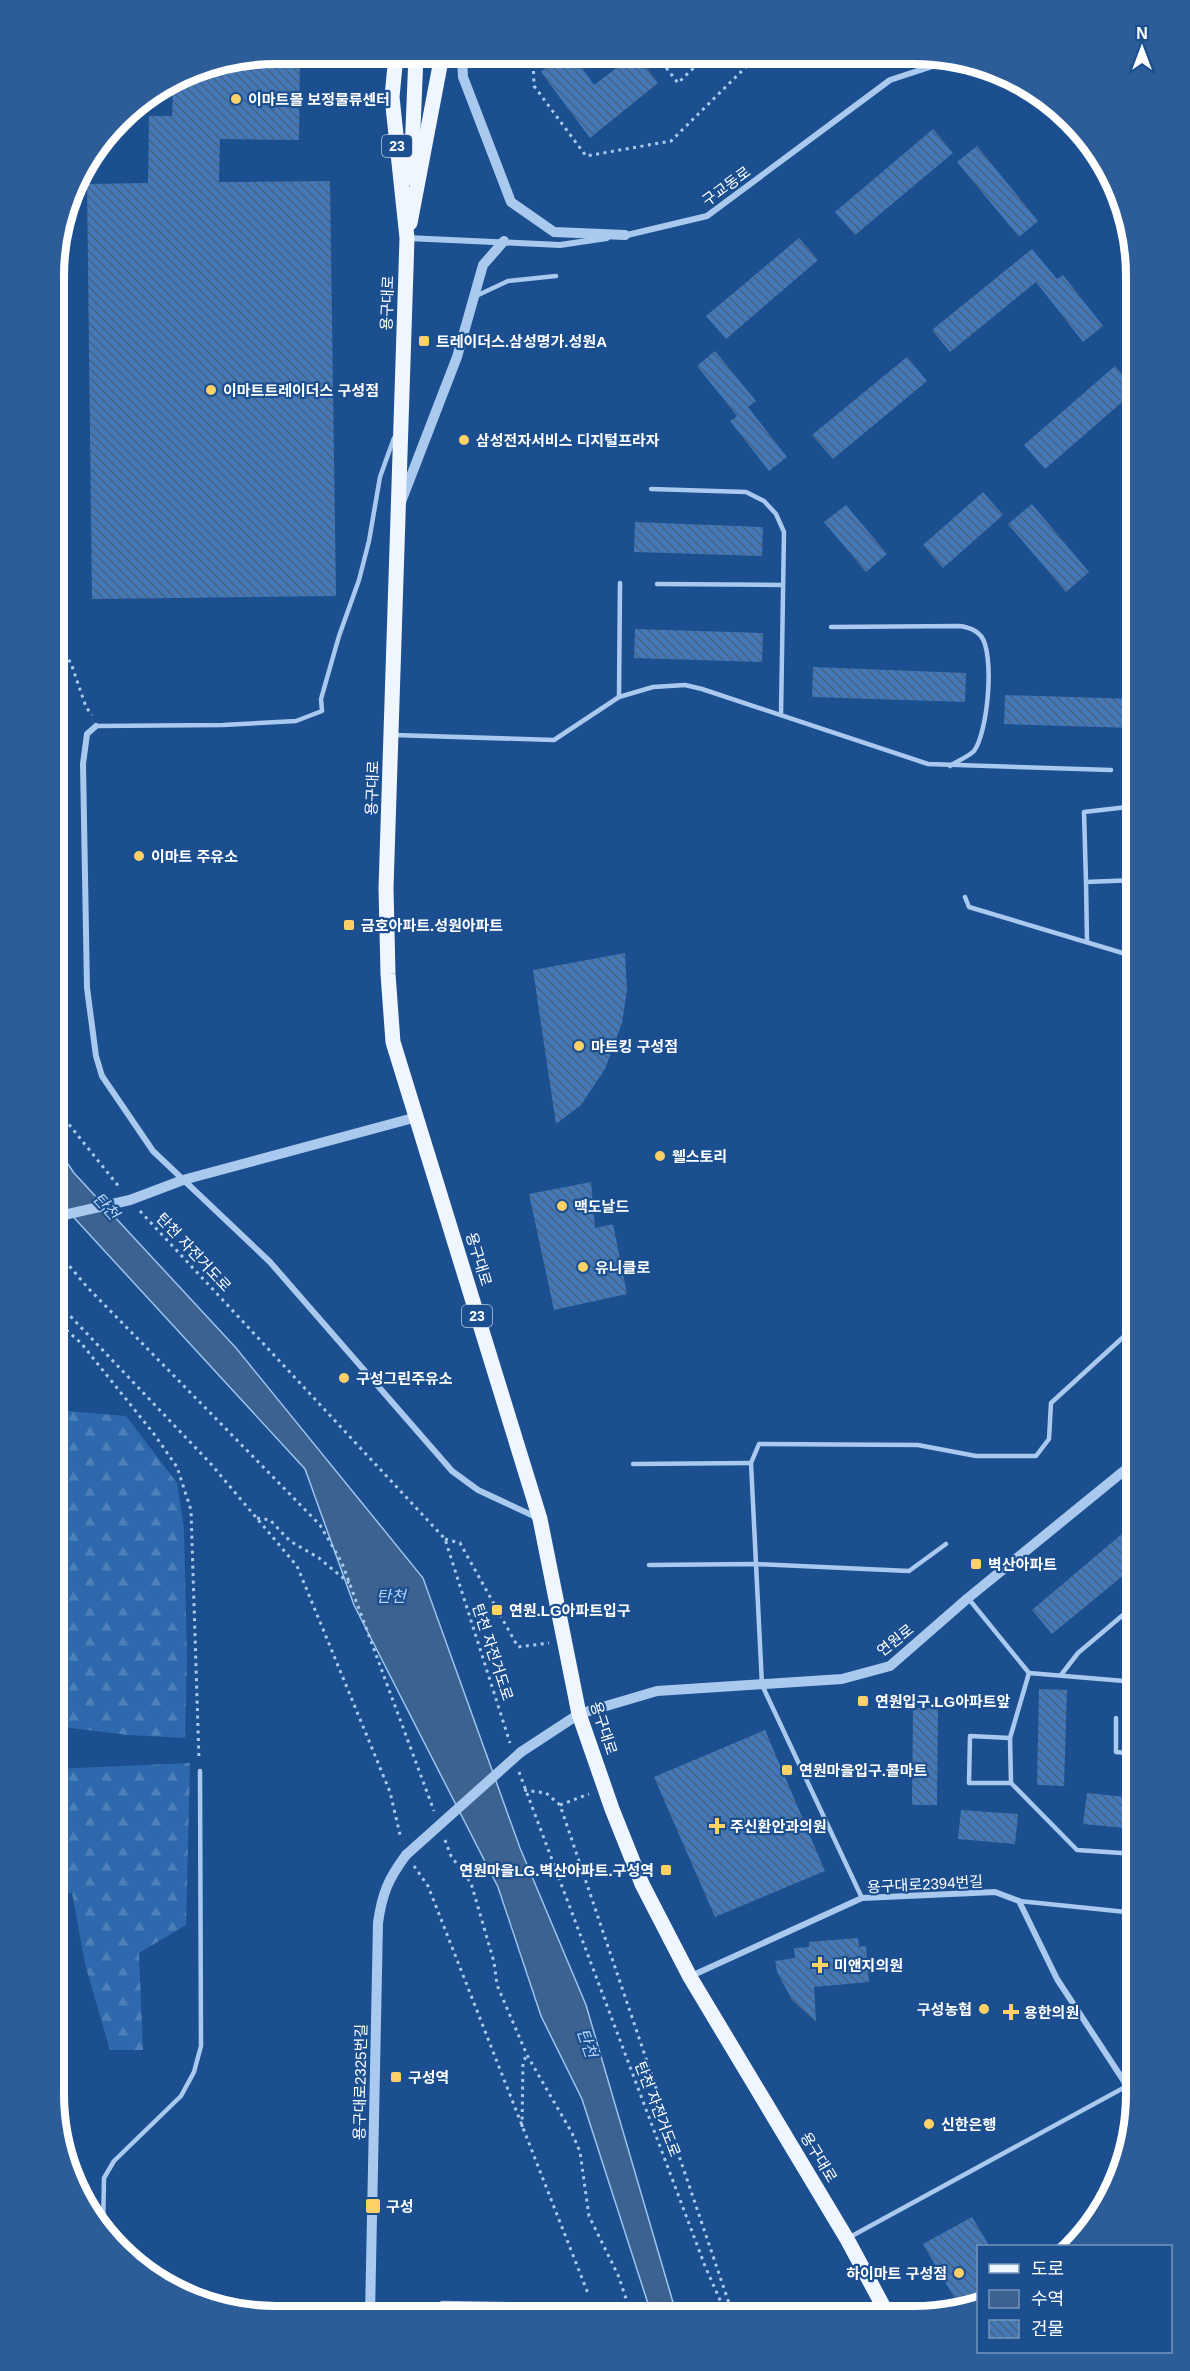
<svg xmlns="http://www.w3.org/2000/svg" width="1190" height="2371" font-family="Helvetica,'Noto Sans KR',sans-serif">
  <defs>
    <pattern id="forest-firs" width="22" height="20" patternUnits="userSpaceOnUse" patternTransform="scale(1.5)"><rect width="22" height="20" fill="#2e69ad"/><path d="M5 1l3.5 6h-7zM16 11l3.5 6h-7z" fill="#4d80b9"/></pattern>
    <pattern id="building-back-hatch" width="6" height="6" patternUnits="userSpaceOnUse" patternTransform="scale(1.5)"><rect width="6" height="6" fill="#4478b7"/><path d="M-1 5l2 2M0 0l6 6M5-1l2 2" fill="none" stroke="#486282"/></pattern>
  </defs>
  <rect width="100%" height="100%" fill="#1b4f8f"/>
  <g fill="url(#forest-firs)">
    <path d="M55 1410 126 1416 177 1483 184 1529 187 1658 185 1738 128 1735 54 1726Z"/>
    <path d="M190 1763 186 1925 139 1953 143 2050H110L85 1964 72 1893H54V1769Z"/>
  </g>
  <path fill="#3c6290" stroke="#9cc4f0" stroke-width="1.5" d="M55 1145 74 1173 236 1348 423 1578 520 1848 586 2005 677 2316H652L582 2099 541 2016 498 1887 354 1605 305 1469 55 1197Z"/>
  <g fill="url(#building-back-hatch)">
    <path d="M277 54H300L299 140 220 139 219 182 330 181 336 596 92 599 87 184 148 183 149 116H172L173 83 192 71Z"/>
    <path d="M560 56H574L594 85 632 56H637L658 83 590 138 541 72Z"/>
    <path d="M933 129 953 153 855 235 835 212Z"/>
    <path d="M977 146 1038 221 1019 237 957 162Z"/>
    <path d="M799 238 818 260 726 339 706 316Z"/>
    <path d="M1032 249 1057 279 1063 275 1103 326 1083 342 1036 282 950 352 932 330Z"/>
    <path d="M715 351 756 401 748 407 787 457 769 471 730 421 737 416 697 366Z"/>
    <path d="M907 357 927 381 833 459 812 435Z"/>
    <path d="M1115 366 1136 390 1045 469 1024 445Z"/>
    <path d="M983 492 1003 515 943 568 923 545Z"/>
    <path d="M1032 504 1089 572 1066 592 1008 524Z"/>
    <path d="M846 505 887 554 866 572 824 522Z"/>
    <path d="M635 522 763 527 762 556 634 552Z"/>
    <path d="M635 629 763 633 762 662 634 658Z"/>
    <path d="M813 667 966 673 965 702 812 697Z"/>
    <path d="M1005 695 1133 699 1132 728 1004 724Z"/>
    <path d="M625 953 627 990 622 1023 605 1069 581 1105 556 1124 533 970Z"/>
    <path d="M591 1182 595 1228 613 1224 627 1294 554 1310 529 1194Z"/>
    <path d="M1123 1533 1136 1548V1565L1052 1634 1032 1610Z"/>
    <path d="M1039 1689 1067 1690 1064 1786 1037 1785Z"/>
    <path d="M913 1708H938L937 1805H912Z"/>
    <path d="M765 1730 825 1871 715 1917 654 1777Z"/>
    <path d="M1087 1793 1136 1798V1829L1083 1824Z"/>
    <path d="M961 1810 1018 1814 1015 1844 958 1839Z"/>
    <path d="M858 1938 859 1947 866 1946 869 1982 814 1987 816 2022 792 2000 777 1972 775 1961 795 1958 794 1948 809 1947V1942Z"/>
    <path d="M972 2217 990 2247H978V2299L961 2309 923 2244Z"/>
  </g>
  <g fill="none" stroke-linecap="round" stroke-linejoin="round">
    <g stroke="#a9c9ee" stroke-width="3" stroke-dasharray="3 4.5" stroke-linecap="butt">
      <path d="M533 56 534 86 586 156 671 141 756 57"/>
      <path d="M657 56 678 83 705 57"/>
      <path d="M55 633 72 666 86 707 92 715"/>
      <path d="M55 1107 120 1188"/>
      <path d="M140 1211 445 1539 510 1743"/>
      <path d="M55 1249 88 1288 320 1525 342 1563 434 1811"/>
      <path d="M55 1300 211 1464 297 1566 390 1792 401 1839"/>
      <path d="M55 1320 81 1343 154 1434 177 1467 191 1510 199 1760"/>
      <path d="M257 1518 270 1520 290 1541 319 1558 349 1583"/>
      <path d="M445 1539 460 1543 518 1647 549 1643"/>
      <path d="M519 1772 705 2266 727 2316"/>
      <path d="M524 1790 546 1793 560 1805 733 2315 731 2316"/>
      <path d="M560 1805 589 1794"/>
      <path d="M445 1840 451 1856 471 1883 494 1962 497 1985 527 2055 572 2133 580 2152 589 2216 618 2275 632 2316"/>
      <path d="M414 1866 428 1886 589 2296"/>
      <path d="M522 2127 523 2062 527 2055"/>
    </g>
    <g stroke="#a9c9ee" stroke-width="4.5">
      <path d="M476 296 508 281 556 276"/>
      <path d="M651 489 746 492 764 501 776 514 784 532 781 715"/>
      <path d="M657 584 782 585"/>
      <path d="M831 627 960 626C969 628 975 629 981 636 995 654 988 732 974 751 968 757 957 761 950 766"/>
      <path d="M619 697 620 583"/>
      <path d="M96 726 223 725 296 721 322 711 321 699 339 636 359 580 369 541 380 477 394 438"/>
      <path d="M394 735 554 740 619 697 653 687 685 685 702 689 928 764 1111 770"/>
      <path d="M1086 882 1084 812 1136 806"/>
      <path d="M965 897 969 907 1136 957"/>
      <path d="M1087 942 1086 882 1136 880"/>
      <path d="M633 1464 751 1463"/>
      <path d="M649 1565 754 1564 909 1571 946 1544"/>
      <path d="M968 1598 1029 1673 1010 1738 1011 1783 1077 1850 1136 1854"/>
      <path d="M1029 1673 1136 1682"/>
      <path d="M1061 1675 1078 1653 1130 1609 1136 1616"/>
      <path d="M1116 1718V1752L1136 1754"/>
      <path d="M1010 1738 970 1736 969 1783H1011"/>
      <path d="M862 1898 762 1685 751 1463 759 1444 918 1445 976 1456H1036L1049 1439 1051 1403 1131 1330 1136 1328"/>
      <path d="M1019 1901 1136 1913"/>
      <path d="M103 2231 104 2178 114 2161 181 2096 194 2072 201 2046 200 1771"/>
      <path d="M850 2237 1127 2086"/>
      <path d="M442 2316V2303L593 2306 595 2316"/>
    </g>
    <g stroke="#a9c9ee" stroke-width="6">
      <path d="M623 236 707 216 890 80 957 58"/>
      <path d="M407 238 560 245 607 238"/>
      <path d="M96 726 87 734 83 764 87 988 96 1056 102 1076 153 1151 270 1262 452 1471 478 1490 538 1518"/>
      <path d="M691 1976 862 1898 995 1892 1019 1901 1057 1979 1135 2098"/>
    </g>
    <g stroke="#a9c9ee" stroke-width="10">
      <path d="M462 55 463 77 511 202 554 232 625 235"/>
      <path d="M401 502 457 357 483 265 504 241"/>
      <path d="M55 1217 130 1200 183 1180 417 1117"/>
      <path d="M521 1752 579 1714 657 1691 842 1679 890 1666 968 1598 1136 1461"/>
      <path d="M370 2315 378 1923C382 1894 388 1879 406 1855"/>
    </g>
    <g stroke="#f0f6ff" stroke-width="15">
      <path d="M396 55 392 97 407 238 386 888 388 974 393 1042 540 1519 579 1714 612 1809 642 1884 690 1977 847 2239 889 2317"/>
      <path d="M411 178 416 55"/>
      <path d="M410 223 442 55"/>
    </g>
    <path stroke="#a9c9ee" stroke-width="10" d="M406 1855 521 1752"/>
  </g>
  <g fill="#ffd166" stroke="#1b4f8f" stroke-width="2">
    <circle cx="236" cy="99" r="6"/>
    <rect x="418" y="335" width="12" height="12" rx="3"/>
    <circle cx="211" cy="390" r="6"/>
    <circle cx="464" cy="440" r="6"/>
    <circle cx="139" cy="856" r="6"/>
    <rect x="343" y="919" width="12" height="12" rx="3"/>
    <circle cx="579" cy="1046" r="6"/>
    <circle cx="660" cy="1156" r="6"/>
    <circle cx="562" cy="1206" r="6"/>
    <circle cx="583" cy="1267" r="6"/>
    <circle cx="344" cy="1378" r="6"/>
    <rect x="970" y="1558" width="12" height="12" rx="3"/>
    <rect x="491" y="1604" width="12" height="12" rx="3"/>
    <rect x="857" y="1695" width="12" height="12" rx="3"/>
    <rect x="781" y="1764" width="12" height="12" rx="3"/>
    <path d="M714 1817h6v6h6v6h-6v6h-6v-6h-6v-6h6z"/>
    <rect x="660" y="1864" width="12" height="12" rx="3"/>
    <path d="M817 1956h6v6h6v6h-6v6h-6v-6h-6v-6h6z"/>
    <circle cx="984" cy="2009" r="6"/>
    <path d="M1008 2003h6v6h6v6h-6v6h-6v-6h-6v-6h6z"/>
    <rect x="390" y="2071" width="12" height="12" rx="3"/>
    <circle cx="929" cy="2124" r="6"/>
    <rect x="365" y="2198" width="16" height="16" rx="3"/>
    <circle cx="959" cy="2273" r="6"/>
  </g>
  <g text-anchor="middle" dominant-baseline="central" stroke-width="4.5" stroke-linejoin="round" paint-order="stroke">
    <g fill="#1b4f8f" stroke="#bbcadd" stroke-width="1.5">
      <rect x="382" y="135" width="30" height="22" rx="4.5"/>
      <rect x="462" y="1305" width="30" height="22" rx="4.5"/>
    </g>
    <g font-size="14" font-weight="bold" fill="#fff">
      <text x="397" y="146">23</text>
      <text x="477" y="1316">23</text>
    </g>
    <g font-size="15" font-weight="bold" fill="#fff" stroke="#1b4f8f" text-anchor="start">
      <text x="248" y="99">이마트몰 보정물류센터</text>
      <text x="436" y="341">트레이더스.삼성명가.성원A</text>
      <text x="223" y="390">이마트트레이더스 구성점</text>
      <text x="476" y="440">삼성전자서비스 디지털프라자</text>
      <text x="151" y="856">이마트 주유소</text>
      <text x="361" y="925">금호아파트.성원아파트</text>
      <text x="591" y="1046">마트킹 구성점</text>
      <text x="672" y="1156">웰스토리</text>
      <text x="574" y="1206">맥도날드</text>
      <text x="595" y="1267">유니클로</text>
      <text x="356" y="1378">구성그린주유소</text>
      <text x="988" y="1564">벽산아파트</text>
      <text x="509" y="1610">연원.LG아파트입구</text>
      <text x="875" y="1701">연원입구.LG아파트앞</text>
      <text x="799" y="1770">연원마을입구.콜마트</text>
      <text x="730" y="1826">주신환안과의원</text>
      <text x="654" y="1870" text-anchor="end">연원마을LG.벽산아파트.구성역</text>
      <text x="834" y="1965">미앤지의원</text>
      <text x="972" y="2009" text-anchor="end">구성농협</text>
      <text x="1024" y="2012">용한의원</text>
      <text x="408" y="2077">구성역</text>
      <text x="941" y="2124">신한은행</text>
      <text x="386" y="2206">구성</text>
      <text x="947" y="2273" text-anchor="end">하이마트 구성점</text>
    </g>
    <g font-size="15" fill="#fff" stroke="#1b4f8f">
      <text transform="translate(726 186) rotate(-36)">구교동로</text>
      <text transform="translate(387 303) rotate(-88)">용구대로</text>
      <text transform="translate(372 788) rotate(-88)">용구대로</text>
      <text transform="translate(194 1252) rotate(47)">탄천 자전거도로</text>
      <text transform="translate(479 1259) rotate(73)">용구대로</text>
      <text transform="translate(895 1640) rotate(-38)">연원로</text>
      <text transform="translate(493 1652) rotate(72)">탄천 자전거도로</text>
      <text transform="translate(604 1728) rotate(72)">용구대로</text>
      <text transform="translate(925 1884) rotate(-3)">용구대로2394번길</text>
      <text transform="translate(360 2082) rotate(-89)">용구대로2325번길</text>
      <text transform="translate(658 2109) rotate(69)">탄천 자전거도로</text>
      <text transform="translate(819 2157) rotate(59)">용구대로</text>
    </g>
    <g font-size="16" font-style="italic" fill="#b5d3f5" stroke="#1b4f8f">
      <text transform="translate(106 1206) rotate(48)">탄천</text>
      <text x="391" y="1596">탄천</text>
      <text transform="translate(587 2043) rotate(71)">탄천</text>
    </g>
  </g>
  <path d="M0 0H1190V2371H0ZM276 64H914A212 212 0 0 1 1126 276V2094A212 212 0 0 1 914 2306H276A212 212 0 0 1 64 2094V276A212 212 0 0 1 276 64Z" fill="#2d5d98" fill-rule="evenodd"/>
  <path fill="none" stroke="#fff" stroke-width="8" d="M276 64H914A212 212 0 0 1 1126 276V2094A212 212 0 0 1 914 2306H276A212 212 0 0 1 64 2094V276A212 212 0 0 1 276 64Z"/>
  <rect x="977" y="2245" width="195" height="108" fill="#1b4f8f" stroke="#7695bc" stroke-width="1.5"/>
  <rect x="989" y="2264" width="30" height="9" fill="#f0f6ff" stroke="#7695bc" stroke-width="1.5"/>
  <text x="1031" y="2275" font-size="18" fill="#ffffff">도로</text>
  <rect x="989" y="2290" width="30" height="18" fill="#3c6290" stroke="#7695bc" stroke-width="1.5"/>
  <text x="1031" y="2305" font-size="18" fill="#ffffff">수역</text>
  <rect x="989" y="2320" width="30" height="18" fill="url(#building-back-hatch)" stroke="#7695bc" stroke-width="1.5"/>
  <text x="1031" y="2335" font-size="18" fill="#ffffff">건물</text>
  <g transform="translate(1142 48)" stroke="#1b4f8f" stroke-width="4.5" paint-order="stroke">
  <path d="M0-4.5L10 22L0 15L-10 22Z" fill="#ffffff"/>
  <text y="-9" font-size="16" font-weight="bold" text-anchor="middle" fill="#ffffff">N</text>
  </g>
</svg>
